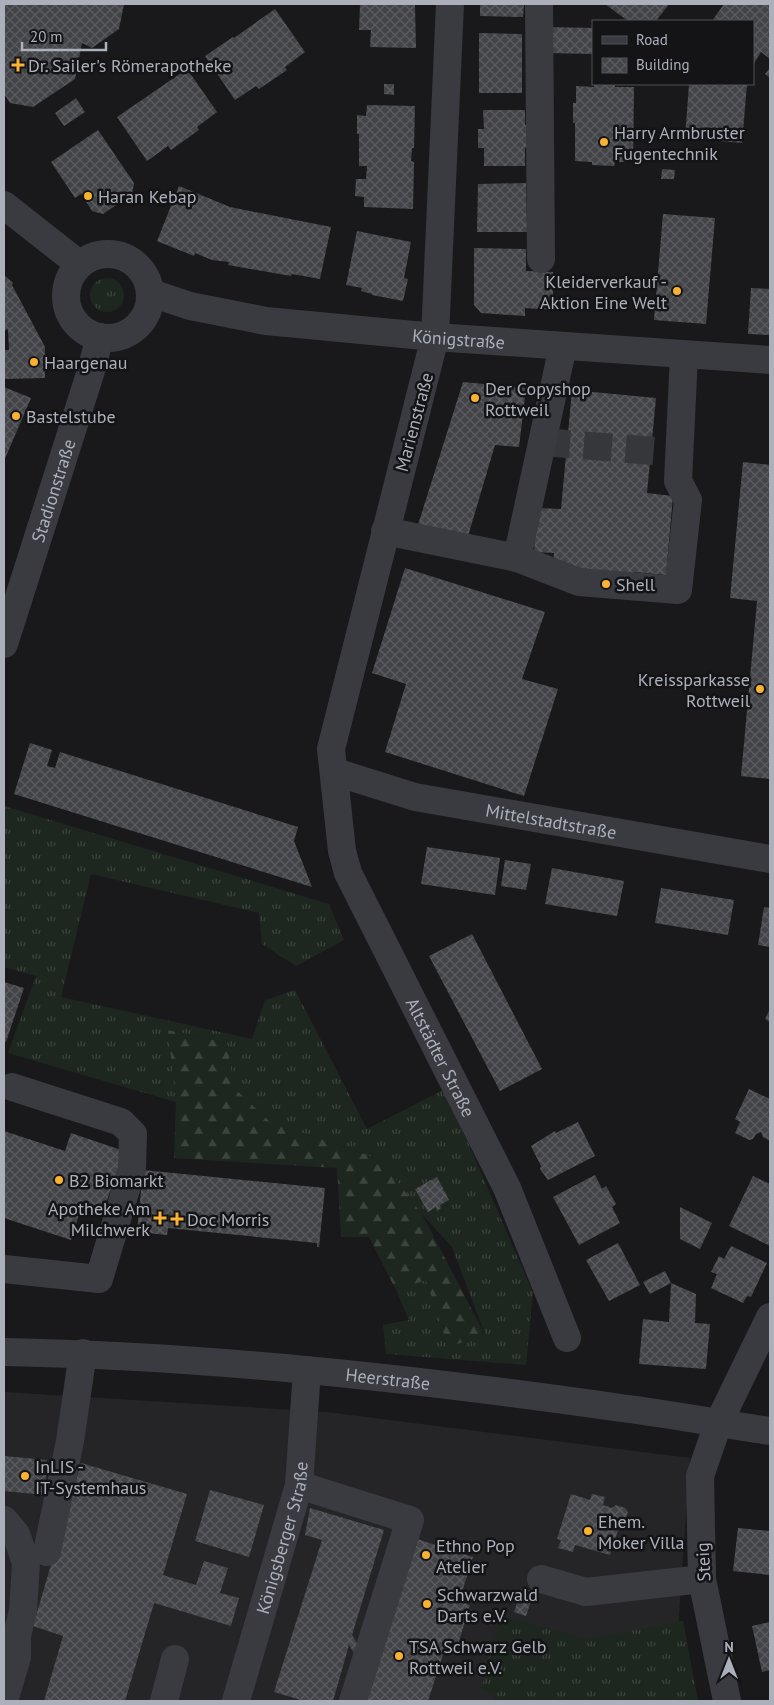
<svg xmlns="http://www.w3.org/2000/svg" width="774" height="1705" font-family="'PT Sans',sans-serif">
  <defs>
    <pattern id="grass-tufts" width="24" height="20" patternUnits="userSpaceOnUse" patternTransform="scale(1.25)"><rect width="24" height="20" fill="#1e271f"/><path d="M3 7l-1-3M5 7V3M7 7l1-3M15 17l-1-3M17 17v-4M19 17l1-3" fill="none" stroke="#3c443e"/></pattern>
    <pattern id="forest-firs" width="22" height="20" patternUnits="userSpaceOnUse" patternTransform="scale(1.25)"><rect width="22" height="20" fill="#1e271f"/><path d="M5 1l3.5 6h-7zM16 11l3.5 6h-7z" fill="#3c443e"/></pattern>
    <pattern id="building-cross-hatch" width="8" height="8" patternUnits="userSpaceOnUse" patternTransform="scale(1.25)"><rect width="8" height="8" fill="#434448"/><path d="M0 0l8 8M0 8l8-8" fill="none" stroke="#5b5c60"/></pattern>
  </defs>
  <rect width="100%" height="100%" fill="#19191b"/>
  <path fill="#252528" d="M4 1392 327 1412 690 1458 673 1701H4Z"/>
  <g fill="url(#grass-tufts)">
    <circle cx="107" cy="295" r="17"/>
    <path d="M4 806 329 904 344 940 296 966 262 944 259 913 91 874 61 997 252 1039 265 1000 295 990 367 1129 445 1089 533 1293 526 1365 386 1354 383 1325 409 1320 396 1290 426 1280 448 1345 486 1337 452 1247 422 1214 381 1160 269 1121 234 1088 227 1043 169 1030 176 1102 8 1053 36 976 4 967Z"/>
    <path d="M501 1615 588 1639 683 1621 698 1701H492L495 1694 481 1689Z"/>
  </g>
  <path fill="url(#forest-firs)" d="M168 1030 227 1043 234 1088 269 1121 381 1160 422 1214 486 1337 448 1346 426 1280 396 1290 369 1237H341L337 1168 174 1158 176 1102Z"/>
  <g fill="url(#building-cross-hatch)">
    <path d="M4 4H124L119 29 92 48 82 43 75 79 33 107 10 103 4 94Z"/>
    <path d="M360 4H415L416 48 370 47 371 30H359Z"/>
    <path d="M480 4H524L523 17 480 16Z"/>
    <path d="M605 4H669L656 21H628Z"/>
    <path d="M724 4H770V59L761 52 753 65V21H712Z"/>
    <path d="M275 9 305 52 285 67 287 70 259 89 256 86 235 100 205 56 233 37 234 38Z"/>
    <path d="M547 27 593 28V54L547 53Z"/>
    <path d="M479 33 522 34V93H479Z"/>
    <path d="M770 68V78L765 74Z"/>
    <path d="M187 69 217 112 197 127 199 130 171 150 168 146 147 161 117 117Z"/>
    <path d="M384 84H394V95L384 94Z"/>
    <path d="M594 84H615V87H634L633 162H615L614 166 592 165V162L575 161V123H573V103H576V86L594 87Z"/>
    <path d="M689 84H747L742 143 685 138Z"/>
    <path d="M76 98 85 112 64 126 55 113Z"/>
    <path d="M367 105 415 106 414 148H412L411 161 414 162 413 209 364 207V197L355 196 356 179H366L367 166H359V134H357V115L366 116Z"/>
    <path d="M483 110H525V125H530V148H525V166H484V148H478V129H484Z"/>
    <path d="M98 130 134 183 132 194 103 214 92 211 81 194 75 198 51 162Z"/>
    <path d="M662 169 675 170 674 179H661Z"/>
    <path d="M526 183 527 232H477L478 184Z"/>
    <path d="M179 186 230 207 331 227 320 279 292 274 291 276 228 265 229 262 212 260 195 253 194 256 157 241Z"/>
    <path d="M663 214 715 218 706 324 654 320Z"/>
    <path d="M357 231 411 242 404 278 408 279 403 301 372 295V294L361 291 362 288 346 285Z"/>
    <path d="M474 248 526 249V271L553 272V310L525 308V316L481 313 474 305Z"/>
    <path d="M4 275 13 283 12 285 45 347V378L4 379V350H9L8 329 4 331Z"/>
    <path d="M751 288 770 289V335L748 334Z"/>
    <path d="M463 382 526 388 519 447 495 445 466 543 417 528Z"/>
    <path d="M4 387 31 398 4 461Z"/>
    <path d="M572 390 656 398 647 493 673 496 666 575 635 572 632 599 577 595 580 568 553 564 554 553 534 552 537 508 561 509Z"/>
    <path d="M743 462 770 465V779L741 776 757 601 730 598Z"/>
    <path d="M405 568 545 612 522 679 558 689 524 796 385 752 406 684 372 673Z"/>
    <path d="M30 743 52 750 47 766 55 768 60 752 298 827 294 841 312 887 14 794Z"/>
    <path d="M427 847 500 858 495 895 421 884Z"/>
    <path d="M505 860 531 864 526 890 501 886Z"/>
    <path d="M552 868 624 881 617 916 545 904Z"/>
    <path d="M661 888 734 900 728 935 655 923Z"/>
    <path d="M764 907 770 908V947L758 945Z"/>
    <path d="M472 934 542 1069 500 1091 429 956Z"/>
    <path d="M4 982 24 988 6 1042 4 1041Z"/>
    <path d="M770 1009V1022L765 1019Z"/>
    <path d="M749 1089 770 1099V1141L763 1137 761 1132 756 1134 753 1139 749 1140 735 1133 740 1122 735 1119Z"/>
    <path d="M578 1122 595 1156 548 1180 540 1169 541 1166 531 1146 555 1131 556 1133Z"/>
    <path d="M4 1131 65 1151 71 1133 124 1151 102 1215 81 1208 71 1240 4 1218Z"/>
    <path d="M143 1170 325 1188 319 1247H317V1243L168 1228 167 1235 137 1232Z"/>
    <path d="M595 1175 602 1189 606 1186 616 1204 612 1207 620 1223 579 1245 553 1197Z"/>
    <path d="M753 1176 770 1184V1246L729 1226Z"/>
    <path d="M437 1177 449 1200 440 1205 441 1208 437 1211 436 1207 428 1212 415 1189Z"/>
    <path d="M680 1207 712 1223 700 1249 680 1239Z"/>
    <path d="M618 1243 640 1285 609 1301 586 1260Z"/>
    <path d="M731 1246 767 1263 751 1297 747 1296 743 1303 711 1288 717 1274 711 1272 719 1256 724 1259Z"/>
    <path d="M665 1271 671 1283 650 1294 643 1282Z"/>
    <path d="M671 1283 696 1294 695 1323 710 1324 706 1369 639 1364 643 1319 669 1322Z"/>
    <path d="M4 1456 47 1460 45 1495 4 1491Z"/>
    <path d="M81 1463 187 1494 163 1575 196 1585 204 1561 228 1568 220 1593 239 1598 231 1626 154 1603 125 1701H44L63 1636 33 1626Z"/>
    <path d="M210 1490 264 1505 249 1557 195 1541Z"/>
    <path d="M571 1494 590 1500 592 1494 605 1497 603 1505 612 1508 616 1505 625 1508 628 1512 625 1520 620 1524 610 1555 575 1545 573 1552 558 1548 561 1540 557 1539Z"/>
    <path d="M310 1508 384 1530 352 1635 375 1672 417 1539 473 1557 459 1601 470 1605 457 1648 446 1645 428 1701H366L372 1682 349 1645 333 1701H304L274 1692 322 1540 305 1535Z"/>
    <path d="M738 1528 770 1531V1575L733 1571Z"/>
    <path d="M522 1588 534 1592 526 1616 514 1612Z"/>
    <path d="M770 1622V1670L762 1672 752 1626Z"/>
  </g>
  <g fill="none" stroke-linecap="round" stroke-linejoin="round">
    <path stroke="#36373b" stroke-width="28" stroke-dasharray="28 14" stroke-linecap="butt" d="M542 442 679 453"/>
    <g stroke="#3a3b40" stroke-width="28">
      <path id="s1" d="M450 4 435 337 331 749 342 851 348 873 507 1188 567 1338"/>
      <path d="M539 4 541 259"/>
      <path d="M4 205 79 264"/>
      <circle cx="108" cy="296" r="42"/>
      <path id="s2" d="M151 293 190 306 266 321 435 337 770 360"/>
      <path d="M385 531 517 558 563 346"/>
      <path d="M517 558 579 582 678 590 688 500 678 481 684 355"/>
      <path id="s3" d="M4 644 90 374 100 337"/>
      <path id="s4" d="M335 772 415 797 770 859"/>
      <path d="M4 1269 99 1279 132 1169 133 1134 121 1122 12 1087"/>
      <path id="s5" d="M4 1352C210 1356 417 1379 621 1408 671 1414 720 1424 770 1431"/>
      <path d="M299 1485 410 1520 353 1701"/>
      <path d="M4 1520 16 1534 26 1563 23 1611 17 1636V1657L4 1701"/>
      <path d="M47 1552 70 1441 83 1353"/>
      <path d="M541 1579 586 1592 702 1579"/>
      <path d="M164 1701 175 1659"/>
      <path id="s6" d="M236 1701 299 1485 307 1370"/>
      <path d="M727 1701 702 1579 700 1476 718 1424 770 1317"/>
    </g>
  </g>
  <g fill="#f9b232" stroke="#141416" stroke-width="2">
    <path d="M15.5 57.5h5v5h5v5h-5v5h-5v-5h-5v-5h5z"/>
    <circle cx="604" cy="142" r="5"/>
    <circle cx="88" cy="196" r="5"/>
    <circle cx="677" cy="291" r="5"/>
    <circle cx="34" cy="362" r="5"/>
    <circle cx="475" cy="398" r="5"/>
    <circle cx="16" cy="416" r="5"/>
    <circle cx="606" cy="584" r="5"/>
    <circle cx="760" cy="689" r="5"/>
    <circle cx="59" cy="1180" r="5"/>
    <path d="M157.5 1210.5h5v5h5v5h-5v5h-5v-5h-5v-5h5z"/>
    <path d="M174.5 1211.5h5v5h5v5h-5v5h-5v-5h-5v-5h5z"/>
    <circle cx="25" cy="1476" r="5"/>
    <circle cx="588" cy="1531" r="5"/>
    <circle cx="426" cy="1555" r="5"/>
    <circle cx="427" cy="1604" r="5"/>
    <circle cx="399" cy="1656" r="5"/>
  </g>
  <g text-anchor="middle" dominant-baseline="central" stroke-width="5" stroke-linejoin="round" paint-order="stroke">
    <g font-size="18" fill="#abb0bb" stroke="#141416" text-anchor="start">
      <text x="28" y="65">Dr. Sailer's Römerapotheke</text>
      <text x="614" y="132">Harry Armbruster<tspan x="614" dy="21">Fugentechnik</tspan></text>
      <text x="98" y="196">Haran Kebap</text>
      <text x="667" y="281" text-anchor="end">Kleiderverkauf -<tspan x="667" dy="21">Aktion Eine Welt</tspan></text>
      <text x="44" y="362">Haargenau</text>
      <text x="485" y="388">Der Copyshop<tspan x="485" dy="21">Rottweil</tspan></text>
      <text x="26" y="416">Bastelstube</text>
      <text x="616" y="584">Shell</text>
      <text x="750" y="679" text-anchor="end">Kreissparkasse<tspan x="750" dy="21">Rottweil</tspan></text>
      <text x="69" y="1180">B2 Biomarkt</text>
      <text x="150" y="1208" text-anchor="end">Apotheke Am<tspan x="150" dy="21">Milchwerk</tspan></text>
      <text x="187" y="1219">Doc Morris</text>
      <text x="35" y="1466">InLIS -<tspan x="35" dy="21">IT-Systemhaus</tspan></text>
      <text x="598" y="1521">Ehem.<tspan x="598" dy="21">Moker Villa</tspan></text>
      <text x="436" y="1545">Ethno Pop<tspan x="436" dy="21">Atelier</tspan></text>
      <text x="437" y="1594">Schwarzwald<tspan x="437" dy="21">Darts e.V.</tspan></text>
      <text x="409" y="1646">TSA Schwarz Gelb<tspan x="409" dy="21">Rottweil e.V.</tspan></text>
    </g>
    <g font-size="18" fill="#abb0bb" stroke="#141416">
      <text stroke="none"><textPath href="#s2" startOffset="312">Königstraße</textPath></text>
      <text transform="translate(414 422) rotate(-75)">Marienstraße</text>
      <text stroke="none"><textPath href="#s3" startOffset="161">Stadionstraße</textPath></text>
      <text stroke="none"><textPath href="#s4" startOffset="222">Mittelstadtstraße</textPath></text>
      <text stroke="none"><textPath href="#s1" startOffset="1090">Altstädter Straße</textPath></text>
      <text stroke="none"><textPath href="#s5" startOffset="385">Heerstraße</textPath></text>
      <text stroke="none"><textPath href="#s6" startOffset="170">Königsberger Straße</textPath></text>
      <text transform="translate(703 1562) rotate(-93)">Steig</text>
    </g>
  </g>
  <rect width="774" height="1705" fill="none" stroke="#abb0bb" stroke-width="10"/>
  <rect x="592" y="20" width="162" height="65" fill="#141416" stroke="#505258"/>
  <rect x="602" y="36" width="25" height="8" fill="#3a3b40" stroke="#505258"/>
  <text x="636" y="45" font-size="15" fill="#abb0bb">Road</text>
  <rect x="602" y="58" width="25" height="15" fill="url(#building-cross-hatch)" stroke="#505258"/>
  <text x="636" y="70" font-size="15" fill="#abb0bb">Building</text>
  <g transform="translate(729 1660)" stroke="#141416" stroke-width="4" paint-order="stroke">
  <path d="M0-4L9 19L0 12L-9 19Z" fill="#abb0bb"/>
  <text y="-8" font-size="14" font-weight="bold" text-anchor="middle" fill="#abb0bb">N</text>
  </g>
  <path d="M22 42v8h84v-8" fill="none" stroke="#abb0bb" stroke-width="2.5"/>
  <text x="30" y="42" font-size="15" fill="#abb0bb" stroke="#141416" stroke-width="4" paint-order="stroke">20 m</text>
</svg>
